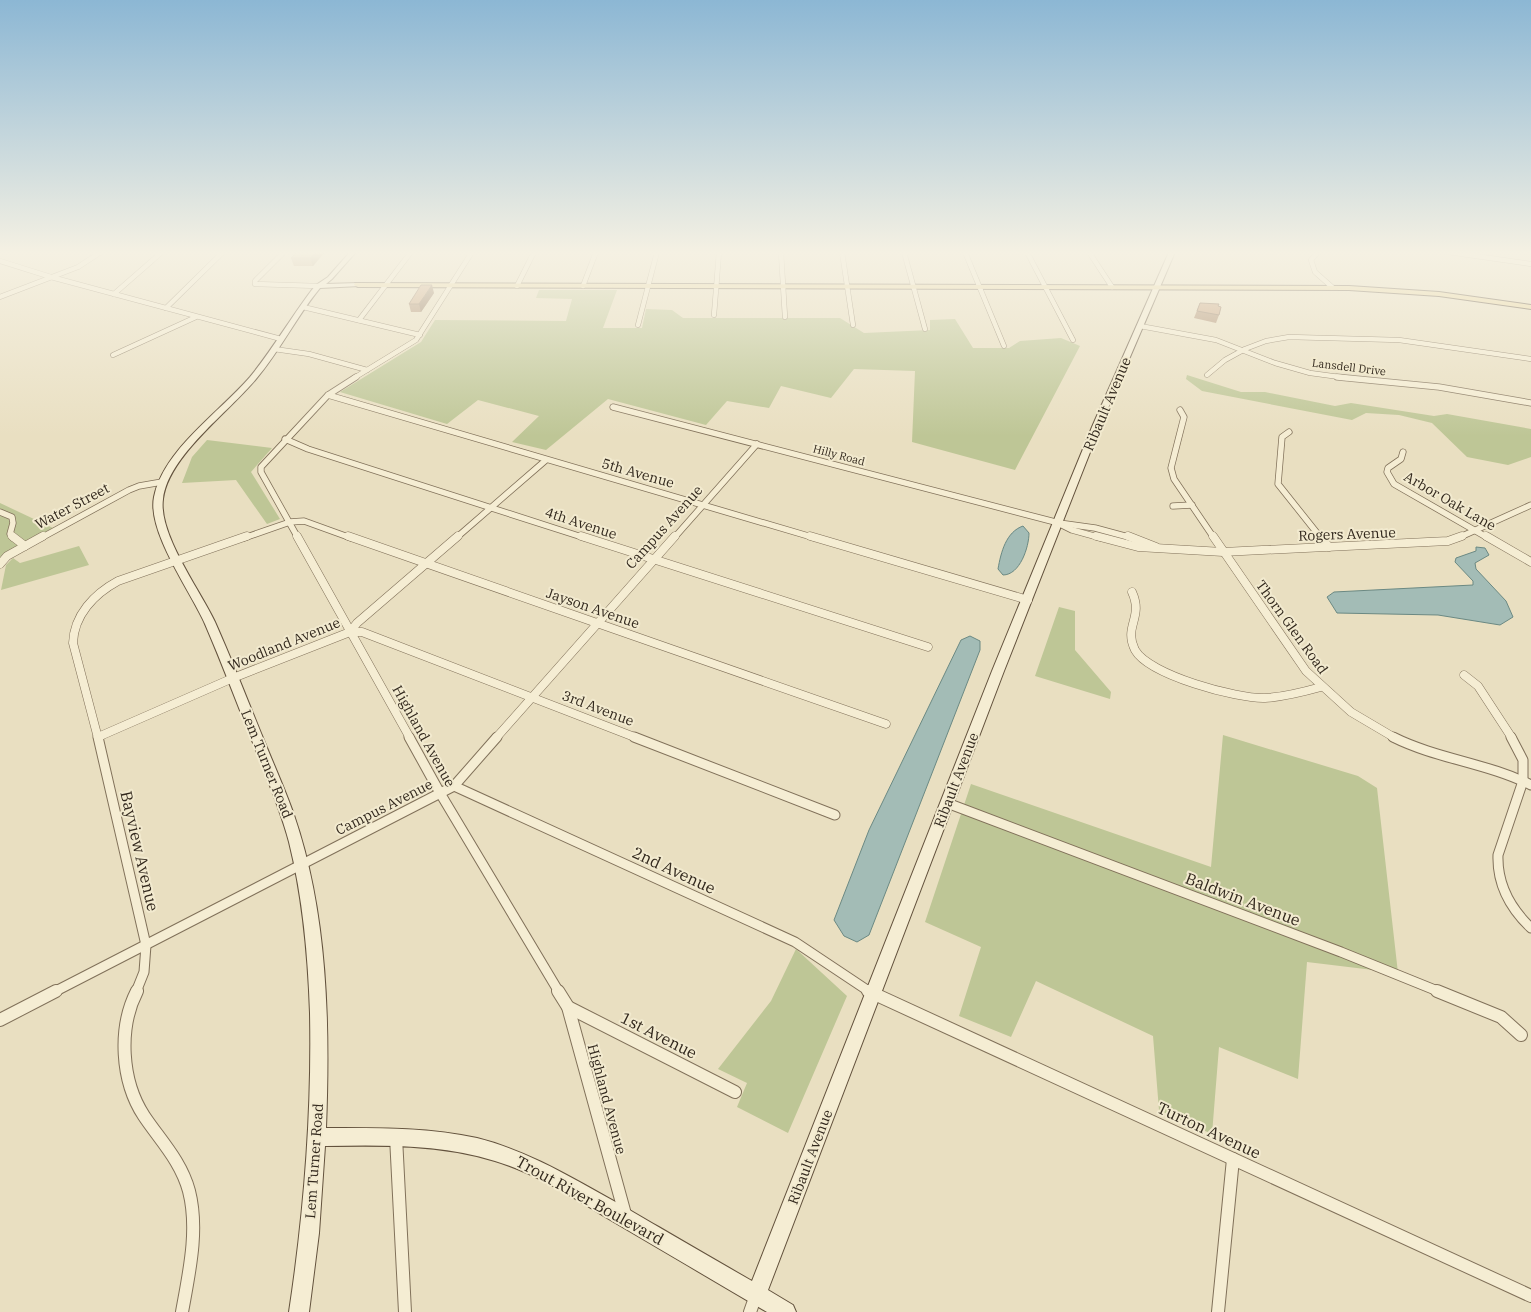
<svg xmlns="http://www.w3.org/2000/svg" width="1531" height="1312" font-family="'IBM Plex Serif',serif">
  <rect width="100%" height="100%" fill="#e9dfc1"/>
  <g fill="#bec696">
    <path d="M539 290H617L603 328H642L646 309 672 310 683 318H840L864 333 930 330V320L955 319 973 348H1009L1020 341 1061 338 1080 346 1015 470 912 442 915 371 854 369 831 398 781 386 769 408 727 401 706 425 608 399 546 450 512 442 539 416 478 400 447 424 340 392 421 342 435 320 566 321 572 299 536 298Z"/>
    <path d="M1187 375 1241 392H1265L1335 406 1351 403 1434 416 1447 414 1531 429V457L1508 465 1467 457 1432 423 1399 415 1366 413 1352 420 1202 391 1186 379Z"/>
    <path d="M207 440 272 448 251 472 280 519 267 524 236 480 182 483 192 457Z"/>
    <path d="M0 503 53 528 0 557Z"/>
    <path d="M79 546 89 565 1 590 6 565 13 558 20 563Z"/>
    <path d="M1059 607 1075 611V650L1111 692 1110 699 1035 676Z"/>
    <path d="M1223 735 1358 776 1377 788 1398 973 1307 962 1298 1079 1219 1047 1212 1134 1159 1110 1153 1036 1036 981 1011 1037 959 1016 981 947 925 922 971 784 1211 867Z"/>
    <path d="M796 949 847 996 788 1133 737 1107 747 1083 718 1069 771 1001Z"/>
  </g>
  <g fill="#a3bcb6" stroke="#6b8983">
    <path d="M1023 526 1029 533C1029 547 1020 575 1003 575L998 569C1001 552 1006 532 1023 526Z"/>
    <path d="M1476 547 1485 548 1489 555 1475 563 1476 569 1506 601 1513 617 1500 625 1438 615 1337 613 1327 597 1334 592 1473 585V581L1455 562 1456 558 1476 551Z"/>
    <path d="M970 636 980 641V650L869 935 857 942 844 936 834 920 869 830 961 640Z"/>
  </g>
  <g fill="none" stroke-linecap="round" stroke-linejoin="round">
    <g stroke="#81715a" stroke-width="5.5">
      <g id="street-far4">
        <path d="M284 252 255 281V284L318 286"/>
        <path d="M781 252 785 317"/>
        <path d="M842 252 853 325"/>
        <path d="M904 252 925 329"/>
        <path d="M965 252 1004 346"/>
        <path d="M1027 252 1073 340"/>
        <path d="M1089 252 1112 287"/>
        <path d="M1318 252 1311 260 1315 272 1332 287"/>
        <path d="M1448 252 1531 264"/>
        <path d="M0 261 51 277 281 339"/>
        <path d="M517 286 534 252"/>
        <path d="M583 286 596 252"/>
        <path d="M114 294 162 252"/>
        <path d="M0 297 78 267 101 252"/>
        <path d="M303 307 420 335"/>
        <path d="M166 308 223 252"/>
        <path d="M714 315 719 252"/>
        <path d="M359 320 411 252"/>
        <path d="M638 325 657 252"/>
        <path d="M1140 326 1216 340 1275 363 1310 373 1347 378"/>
        <path d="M274 349 309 354 367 370"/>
        <path d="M113 355 196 317"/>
        <path d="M1207 375 1225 360 1245 349 1266 341 1289 337 1399 340 1531 359"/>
        <path d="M354 378 416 340 472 252"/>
      </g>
    </g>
    <g stroke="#81715a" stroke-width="7">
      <g id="street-far3">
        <path d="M1337 377 1439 387 1531 403"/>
        <path d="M328 395 815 538"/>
        <path d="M613 407 1059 523 1095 528 1132 538"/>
        <path d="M1180 410 1184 417 1171 468 1174 479 1214 538"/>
        <path d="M1289 432 1282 437 1278 484 1321 538"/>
        <path d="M285 439 308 449 585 538"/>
        <path d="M1403 452 1401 459 1388 468 1387 472 1394 484 1488 538"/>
        <path d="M1173 506 1192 505"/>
        <path d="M0 512 12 517 13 523 10 534 13 538"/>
        <path d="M1060 524 1072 530 1101 538"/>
        <path d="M41 538 129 490 139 486 162 482"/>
        <path d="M244 538 290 522 304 521 351 538"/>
        <path d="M298 538 261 472V467L328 395 356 377"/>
        <path d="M456 538 546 460"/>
        <path d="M674 538 757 444"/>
        <path d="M1458 538 1531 505"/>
      </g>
    </g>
    <g stroke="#81715a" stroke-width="9">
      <g id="street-far2">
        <path d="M12 536 25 546"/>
        <path d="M297 536 410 738"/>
        <path d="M348 536 886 724"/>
        <path d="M581 536 928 647"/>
        <path d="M810 536 1028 600"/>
        <path d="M1096 536 1138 547 1223 552 1448 541 1462 536"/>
        <path d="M1128 536 1156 547"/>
        <path d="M1213 536 1306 671 1351 712 1395 738"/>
        <path d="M1320 536 1329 547"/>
        <path d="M1486 536 1531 562"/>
        <path d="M0 564 7 556 43 536"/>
        <path d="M1132 592C1144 618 1123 626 1135 650 1149 675 1237 699 1265 698 1284 697 1303 692 1321 687"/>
        <path d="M350 632H362L637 738"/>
        <path d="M1464 675 1478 686 1512 738"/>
        <path d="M98 737 233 678 350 632 357 623 458 536"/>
        <path d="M98 738 73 643C74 615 94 594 118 581L247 536"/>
        <path d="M496 738 675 536"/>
      </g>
    </g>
    <g stroke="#81715a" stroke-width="11">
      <g id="street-far1">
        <path d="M98 737 146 945 144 972 136 992"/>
        <path d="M409 737 440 793 559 992"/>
        <path d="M634 737 835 815"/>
        <path d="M1393 737C1437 759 1487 763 1531 785"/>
        <path d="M1511 737 1523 760V781L1498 855C1497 884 1510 908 1531 928"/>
        <path d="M454 786 795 942 870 992"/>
        <path d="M947 803 1341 952 1440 992"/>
        <path d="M54 992 454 786 497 737"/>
      </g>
    </g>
    <g stroke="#81715a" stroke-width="14">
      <g id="street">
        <path d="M137 991C118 1028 121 1081 144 1116 160 1140 181 1161 189 1191 199 1230 189 1273 182 1312"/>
        <path d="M558 991 568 1007 625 1214"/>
        <path d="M868 991 1531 1296"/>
        <path d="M1437 991 1501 1017 1521 1035"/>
        <path d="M568 1007 735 1092"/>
        <path d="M0 1020 56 991"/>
        <path d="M396 1137 405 1312"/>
        <path d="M750 1312 756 1295"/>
        <path d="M1218 1312 1233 1159"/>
      </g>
    </g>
    <g stroke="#63523d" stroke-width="2">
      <path id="secondary" d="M350 252H356L332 279 326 284 358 283 361 285 360 286 320 288C296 317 280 351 256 379 229 412 168 456 163 499 158 534 200 590 215 622 232 660 247 699 263 738 273 763 285 789 294 815 328 914 330 1025 326 1128 376 1128 427 1127 477 1138 529 1151 574 1179 621 1205 664 1230 708 1256 752 1281L992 671 1092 427 1169 252H1175L1100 427 1004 671 768 1290 793 1305 796 1312H767C714 1281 660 1249 607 1218 571 1196 535 1173 495 1161 440 1144 382 1145 325 1146L319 1233 309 1312H289C304 1213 312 1113 310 1013 308 955 303 898 289 842 280 808 266 776 253 743 237 704 222 663 205 624 191 592 147 532 154 497 163 450 220 412 250 377 272 350 290 319 311 291L316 285 328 277Z"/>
    </g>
    <g stroke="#4f3f2e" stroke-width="2">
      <path id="primary" d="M355 283 1349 286 1439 292 1531 305V309L1439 296 1349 290 358 287 354 285Z"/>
    </g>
    <use href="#street-far4" stroke="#f5edd3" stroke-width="4.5"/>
    <use href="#street-far3" stroke="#f5edd3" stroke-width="5.5"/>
    <use href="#street-far2" stroke="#f5edd3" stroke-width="8"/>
    <use href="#street-far1" stroke="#f5edd3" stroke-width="9"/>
    <use href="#street" stroke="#f5edd3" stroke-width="12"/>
    <use href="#secondary" fill="#f5edd3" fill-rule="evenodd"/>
    <use href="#primary" fill="#ead69b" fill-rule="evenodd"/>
  </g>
  <g fill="#a98768">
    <path d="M297 252H324V253L313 266H294L291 258Z"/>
    <path d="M434 293 421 312H411L409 304Z"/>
    <path d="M1200 303 1219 315 1216 323 1194 318Z"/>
  </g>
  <g fill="#8a6e55">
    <path d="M316 252H324V253L313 266 310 258Z"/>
    <path d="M432 285 434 293 421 312 419 304Z"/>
  </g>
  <g fill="#c59d79" stroke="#8a6e55">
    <path d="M297 252H316L310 258H291Z"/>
    <path d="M421 285H432L419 304H409Z"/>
    <path d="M1200 303 1219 304 1218 306 1221 307 1219 315 1197 311Z"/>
  </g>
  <linearGradient id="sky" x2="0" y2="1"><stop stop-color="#8cb7d4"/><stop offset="0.58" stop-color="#f5f1e3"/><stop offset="1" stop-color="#f5f1e3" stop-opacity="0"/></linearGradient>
  <rect width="1531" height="436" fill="url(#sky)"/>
  <g text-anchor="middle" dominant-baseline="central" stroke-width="4" stroke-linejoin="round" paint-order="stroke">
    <g font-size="11" fill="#32281d" stroke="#f2eacf">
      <text transform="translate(1349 367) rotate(7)">Lansdell Drive</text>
      <text transform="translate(839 455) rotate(15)">Hilly Road</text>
    </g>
    <g font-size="14" fill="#32281d" stroke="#f2eacf">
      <text transform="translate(1107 404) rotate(-67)">Ribault Avenue</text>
      <text transform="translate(638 473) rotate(16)">5th Avenue</text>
      <text transform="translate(1450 501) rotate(30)">Arbor Oak Lane</text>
      <text transform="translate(72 506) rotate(-28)">Water Street</text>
      <text transform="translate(581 523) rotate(18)">4th Avenue</text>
      <text transform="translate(664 527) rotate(-48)">Campus Avenue</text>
      <text transform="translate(1347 534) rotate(-2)">Rogers Avenue</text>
      <text transform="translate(593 608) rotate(19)">Jayson Avenue</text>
      <text transform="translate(1292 627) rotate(54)">Thorn Glen Road</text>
      <text transform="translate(284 644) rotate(-22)">Woodland Avenue</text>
      <text transform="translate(598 708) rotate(21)">3rd Avenue</text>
      <text transform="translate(424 736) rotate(61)">Highland Avenue</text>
      <text transform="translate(267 764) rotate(68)">Lem Turner Road</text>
      <text transform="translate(956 780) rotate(-69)">Ribault Avenue</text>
      <text transform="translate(384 807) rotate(-27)">Campus Avenue</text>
      <text transform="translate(607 1099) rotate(75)">Highland Avenue</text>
      <text transform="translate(810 1157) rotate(-69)">Ribault Avenue</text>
      <text transform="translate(314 1161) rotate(-86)">Lem Turner Road</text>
    </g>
    <g font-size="16" fill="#32281d" stroke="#f2eacf">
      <text transform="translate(140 851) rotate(77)">Bayview Avenue</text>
      <text transform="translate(674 870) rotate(25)">2nd Avenue</text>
      <text transform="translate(1243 899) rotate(21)">Baldwin Avenue</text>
      <text transform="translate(659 1035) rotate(27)">1st Avenue</text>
      <text transform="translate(1209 1130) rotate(25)">Turton Avenue</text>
      <text transform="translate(590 1200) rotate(29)">Trout River Boulevard</text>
    </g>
  </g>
</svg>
